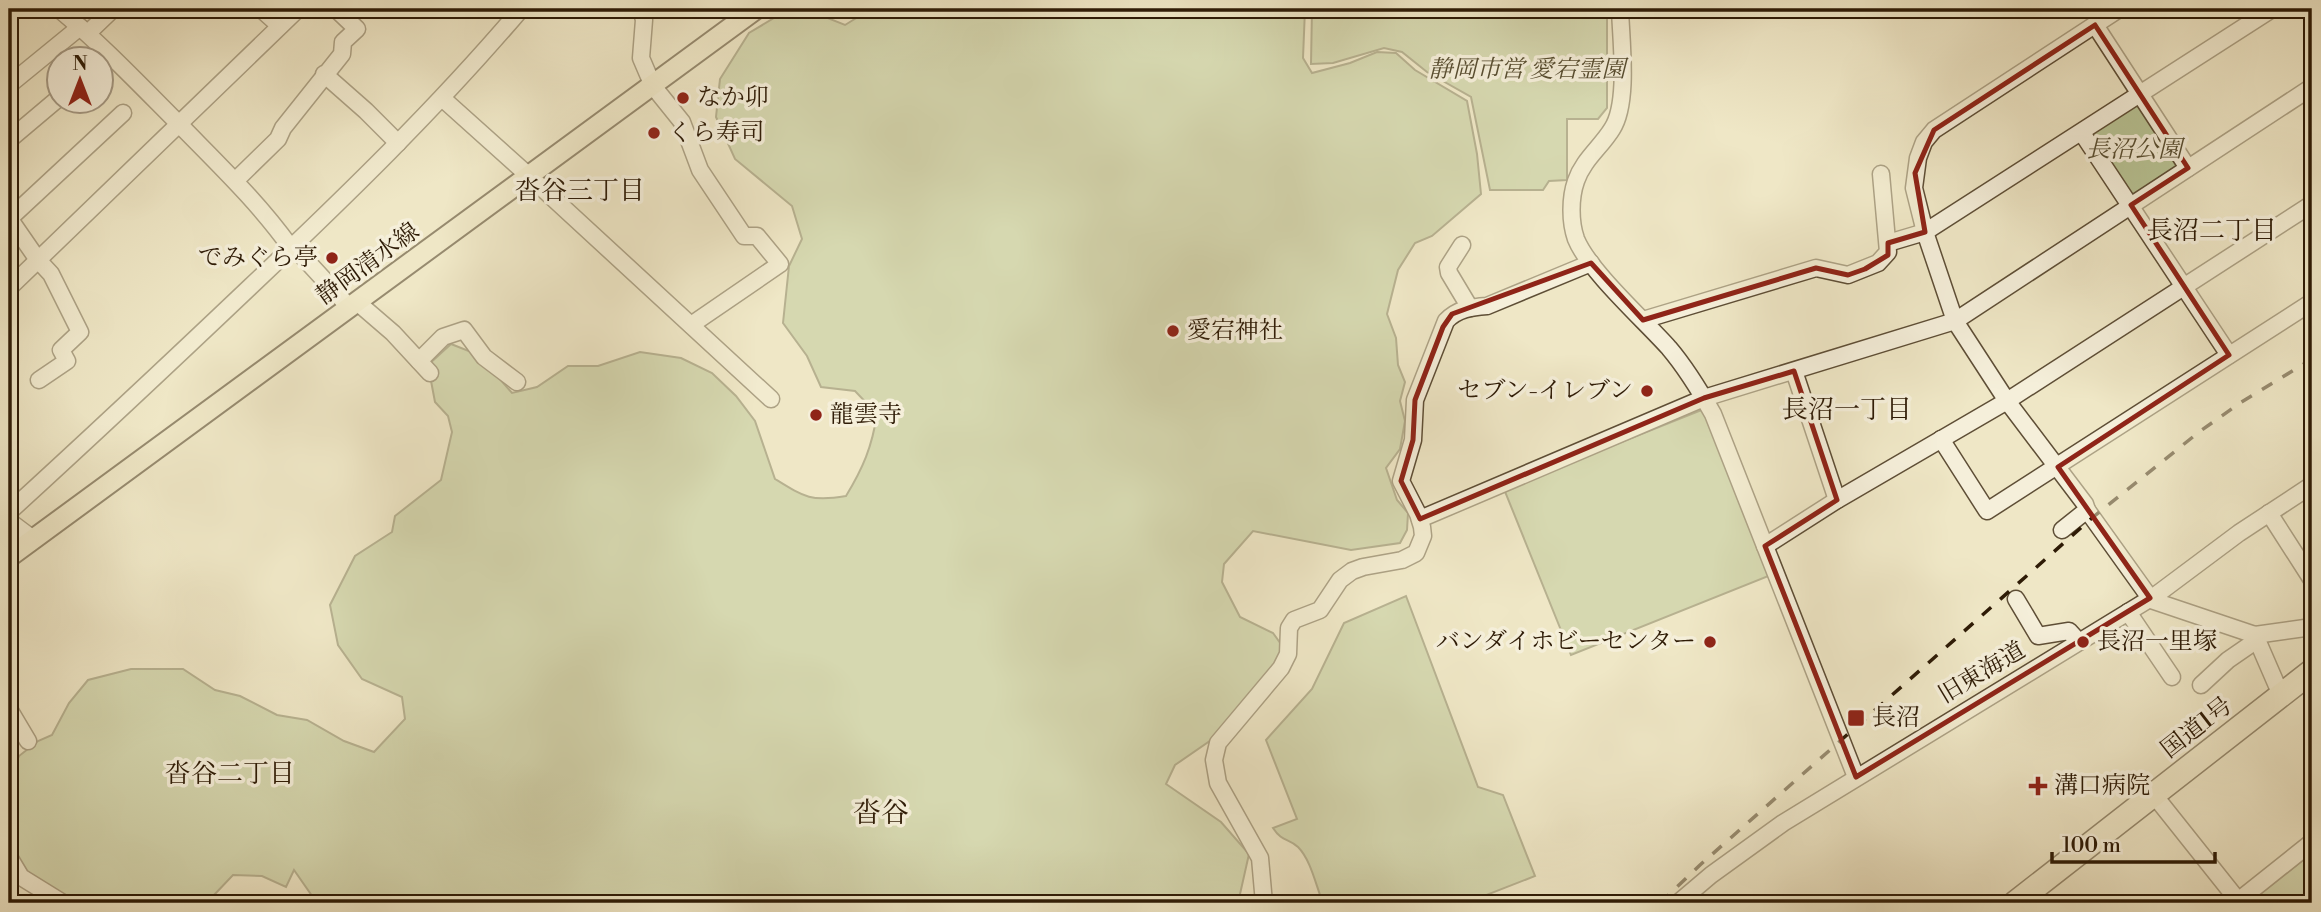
<svg xmlns="http://www.w3.org/2000/svg" width="2321" height="912" font-family="'Libre Bodoni','Noto Serif JP',serif">
  <rect width="100%" height="100%" fill="#efe7c6"/>
  <filter id="stains"><feTurbulence type="fractalNoise" baseFrequency=".00286" numOctaves="4"/><feColorMatrix values="0 0 0 0 .2 0 0 0 0 .09 0 0 0 0 .02 0 0 0 .5 -.17"/></filter>
  <radialGradient id="worn" r=".72"><stop offset=".6" stop-color="#630" stop-opacity="0"/><stop offset="1" stop-color="#630" stop-opacity=".3"/></radialGradient>
  <g fill="#b9c596" stroke="#74704e" stroke-width="2">
    <path d="M789 9H805L845 25 871 9H1305L1303 58 1312 73 1350 63 1377 52 1396 53 1415 70 1467 101 1477 154 1481 194 1432 236 1415 243 1398 270 1387 314 1396 338 1398 365 1405 382 1400 401 1405 421 1400 449 1386 468 1397 500 1408 513 1407 530 1400 543 1351 550 1253 531 1224 564 1222 582 1240 617 1273 633 1288 654 1230 727 1175 765 1166 784 1221 822 1249 854 1238 903H317L294 870 286 887 262 876 233 875 214 895 213 903H78L26 877 9 850V781L19 756 38 741 52 735 69 703 88 680 131 669H183L215 690 240 696 277 715 307 720 344 741 374 752 405 719 402 697 362 679 338 645 330 605 355 556 392 532 395 516 441 480 452 432 448 416 435 402 428 365 451 344 479 355 512 393 537 387 568 366H598L640 352 681 358 712 373 736 396 755 421 775 479C804 497 811 502 846 496 863 468 872 447 877 414L855 391 821 387 807 356 783 323 789 266 802 239 792 206 735 159 716 117 720 79 749 33Z"/>
    <path d="M1312 9H1607V108L1598 119H1567V180L1549 181 1543 190H1490L1471 97 1427 72 1402 52 1384 48 1333 63 1311 64Z"/>
    <path d="M2133 104 2139 105 2178 164 2177 169 2135 196H2129L2090 137 2092 131Z"/>
    <path d="M1704 409 1771 575 1571 655 1504 489Z"/>
    <path d="M1406 596 1478 787 1503 795 1535 876 1466 903H1323C1316 886 1311 860 1298 847 1288 838 1282 842 1273 828L1297 819 1266 740 1312 689 1344 623Z"/>
    <path d="M2312 853V903H2259L2255 898Z"/>
  </g>
  <g fill="none" stroke-linecap="round" stroke-linejoin="round">
    <g stroke="#5e4e36" stroke-width="19">
      <g id="minor">
        <path d="M59 9C102 45 140 85 179 124 219 165 258 202 291 248"/>
        <path d="M261 9 280 26"/>
        <path d="M641 9 644 20 641 58 653 86 682 122 700 170 744 236H757L780 264 691 325"/>
        <path d="M1620 9C1621 41 1629 103 1612 129 1601 147 1583 160 1576 181 1570 198 1570 222 1576 239 1589 271 1644 320 1669 348 1686 368 1700 391 1713 414L1856 777"/>
        <path d="M2095 25 2188 168"/>
        <path d="M88 33 113 9"/>
        <path d="M324 74 366 111 398 143"/>
        <path d="M9 85 80 27"/>
        <path d="M442 98 529 176 771 399"/>
        <path d="M2082 133 2229 355"/>
        <path d="M9 140 60 97"/>
        <path d="M236 180 278 139 283 128 342 54 343 42 357 29 336 9"/>
        <path d="M9 218 38 260 51 274 80 332 61 350 67 361 39 380"/>
        <path d="M9 219 123 113"/>
        <path d="M1888 243 1925 232 2272 9"/>
        <path d="M1462 245 1448 267 1449 273 1470 308"/>
        <path d="M293 246 350 308"/>
        <path d="M9 288 298 9"/>
        <path d="M357 302 393 333 430 373"/>
        <path d="M1643 320 1816 268 1848 275 1878 263 1888 252 1881 174"/>
        <path d="M419 361 443 337 464 330 484 357 517 382"/>
        <path d="M1794 371 1837 500"/>
        <path d="M1941 439 1987 511 2312 302"/>
        <path d="M2087 510 2150 598"/>
        <path d="M9 512C90 438 170 363 250 287 344 198 437 108 521 9"/>
        <path d="M2269 513 2312 580"/>
        <path d="M1420 519 1704 398 1955 321 2312 87"/>
        <path d="M9 521 33 539"/>
        <path d="M2062 530 2087 510 2085 504 2007 401 1955 321 1925 232 1914 188 1918 158 1924 142 1934 130 2119 9"/>
        <path d="M1765 546 1837 500 2007 401 2312 204"/>
        <path d="M2016 599 2038 636 2069 631 2079 642"/>
        <path d="M2148 599 2255 635 2312 627"/>
        <path d="M2128 612 2172 677"/>
        <path d="M2255 635 2281 695"/>
        <path d="M2201 685 2228 660 2257 640"/>
        <path d="M9 709 28 741"/>
        <path d="M2154 795 2240 903"/>
        <path d="M9 857 21 877 63 903"/>
        <path d="M2238 901 2312 842"/>
        <path d="M1264 903 1260 858 1218 783 1214 760 1218 743 1281 668 1288 654 1289 628 1294 620 1320 610 1340 580 1352 571 1363 567 1402 560 1416 553 1423 536 1422 527 1418 514 1401 481 1413 440 1415 400 1446 321C1457 309 1472 307 1487 306L1591 263"/>
        <path d="M1678 903 1711 875 1783 823 2156 595 2239 533 2312 485"/>
      </g>
    </g>
    <g stroke="#2e1b06" stroke-width="23">
      <path id="major" d="M9 557 756 9"/>
    </g>
    <g stroke="#2e1b06" stroke-width="26">
      <path id="highway" d="M2015 903 2312 671"/>
    </g>
    <use href="#minor" stroke="#f5efda" stroke-width="16"/>
    <use href="#major" stroke="#efe7c6" stroke-width="19"/>
    <use href="#highway" stroke="#efe7c6" stroke-width="23"/>
    <path stroke="#2e1b06" stroke-width="3.5" stroke-dasharray="12 12" stroke-linecap="butt" d="M1660 903 1700 865 2092 518 2199 432 2240 403 2312 359"/>
  </g>
  <path d="M0 0H2321V912H0ZM2095 25 2188 168 2131 205 2229 355 2058 467 2150 598 1856 777 1765 546 1837 500 1794 371 1704 398 1420 519 1401 481 1413 440 1415 400 1443 327 1452 314 1591 263 1643 320 1816 268 1848 275 1865 269 1888 255V243L1925 232 1915 173 1934 130Z" fill="#efe7c6" fill-opacity=".55" fill-rule="evenodd"/>
  <path fill="none" stroke="#8f2418" stroke-width="5" stroke-linejoin="round" d="M2095 25 2188 168 2131 205 2229 355 2058 467 2150 598 1856 777 1765 546 1837 500 1794 371 1704 398 1420 519 1401 481 1413 440 1415 400 1443 327 1452 314 1591 263 1643 320 1816 268 1848 275 1865 269 1888 255V243L1925 232 1915 173 1934 130Z"/>
  <g fill="#8f2418" stroke="#f5efda" stroke-width="2.5">
    <circle cx="683" cy="98" r="7"/>
    <circle cx="654" cy="133" r="7"/>
    <circle cx="332" cy="258" r="7"/>
    <circle cx="1173" cy="331" r="7"/>
    <circle cx="1647" cy="391" r="7"/>
    <circle cx="816" cy="415" r="7"/>
    <circle cx="1710" cy="642" r="7"/>
    <circle cx="2083" cy="642" r="7"/>
    <rect x="1847" y="709" width="18" height="18" rx="3.5"/>
    <path d="M2034.5 775.5h7v7h7v7h-7v7h-7v-7h-7v-7h7z"/>
  </g>
  <g text-anchor="middle" dominant-baseline="central" stroke-width="7" stroke-linejoin="round" paint-order="stroke">
    <g font-size="24" font-style="italic" fill="#584e31" stroke="#f5efda">
      <text x="1527" y="70">静岡市営 愛宕霊園</text>
      <text x="2134" y="150">長沼公園</text>
    </g>
    <g font-size="24" fill="#2e1b06" stroke="#f5efda" text-anchor="start">
      <text x="697" y="98">なか卯</text>
      <text x="668" y="133">くら寿司</text>
      <text x="318" y="258" text-anchor="end">でみぐら亭</text>
      <text x="1187" y="331">愛宕神社</text>
      <text x="1633" y="391" text-anchor="end">セブン-イレブン</text>
      <text x="830" y="415">龍雲寺</text>
      <text x="1696" y="642" text-anchor="end">バンダイホビーセンター</text>
      <text x="2097" y="642">長沼一里塚</text>
      <text x="1872" y="718">長沼</text>
      <text x="2054" y="786">溝口病院</text>
    </g>
    <g font-size="24" fill="#2e1b06" stroke="#f5efda">
      <text transform="translate(368 264) rotate(-36)">静岡清水線</text>
      <text transform="translate(1982 673) rotate(-31)">旧東海道</text>
      <text transform="translate(2197 728) rotate(-38)">国道1号</text>
    </g>
    <g font-size="26" fill="#2e1b06" stroke="#f5efda">
      <text x="580" y="191">沓谷三丁目</text>
      <text x="2212" y="231">長沼二丁目</text>
      <text x="1847" y="410">長沼一丁目</text>
      <text x="230" y="774">沓谷二丁目</text>
    </g>
    <g font-size="28" fill="#2e1b06" stroke="#f5efda">
      <text x="881" y="813">沓谷</text>
    </g>
  </g>
  <rect width="2321" height="912" fill="none" stroke="#efe7c6" stroke-width="35"/>
  <rect x="10" y="10" width="2300" height="891" fill="none" stroke="#2e1b06" stroke-width="3.5"/>
  <rect x="18" y="18" width="2286" height="877" fill="none" stroke="#2e1b06" stroke-width="2"/>
  <g transform="translate(80 80)"><circle r="33" fill="#f5efda" stroke="#a59a85" stroke-width="2"/>
  <path d="M0-5L12 26L0 18L-12 26Z" fill="#8f2418"/>
  <text y="-10" font-size="19" font-weight="bold" text-anchor="middle" fill="#2e1b06">N</text>
  </g>
  <path d="M2052 852v10h163v-10" fill="none" stroke="#2e1b06" stroke-width="3.5"/>
  <text x="2062" y="852" font-size="21" fill="#2e1b06" stroke="#f5efda" stroke-width="5" paint-order="stroke">100 m</text>
  <rect width="100%" height="100%" filter="url(#stains)"/>
  <rect width="100%" height="100%" fill="url(#worn)"/>
</svg>
